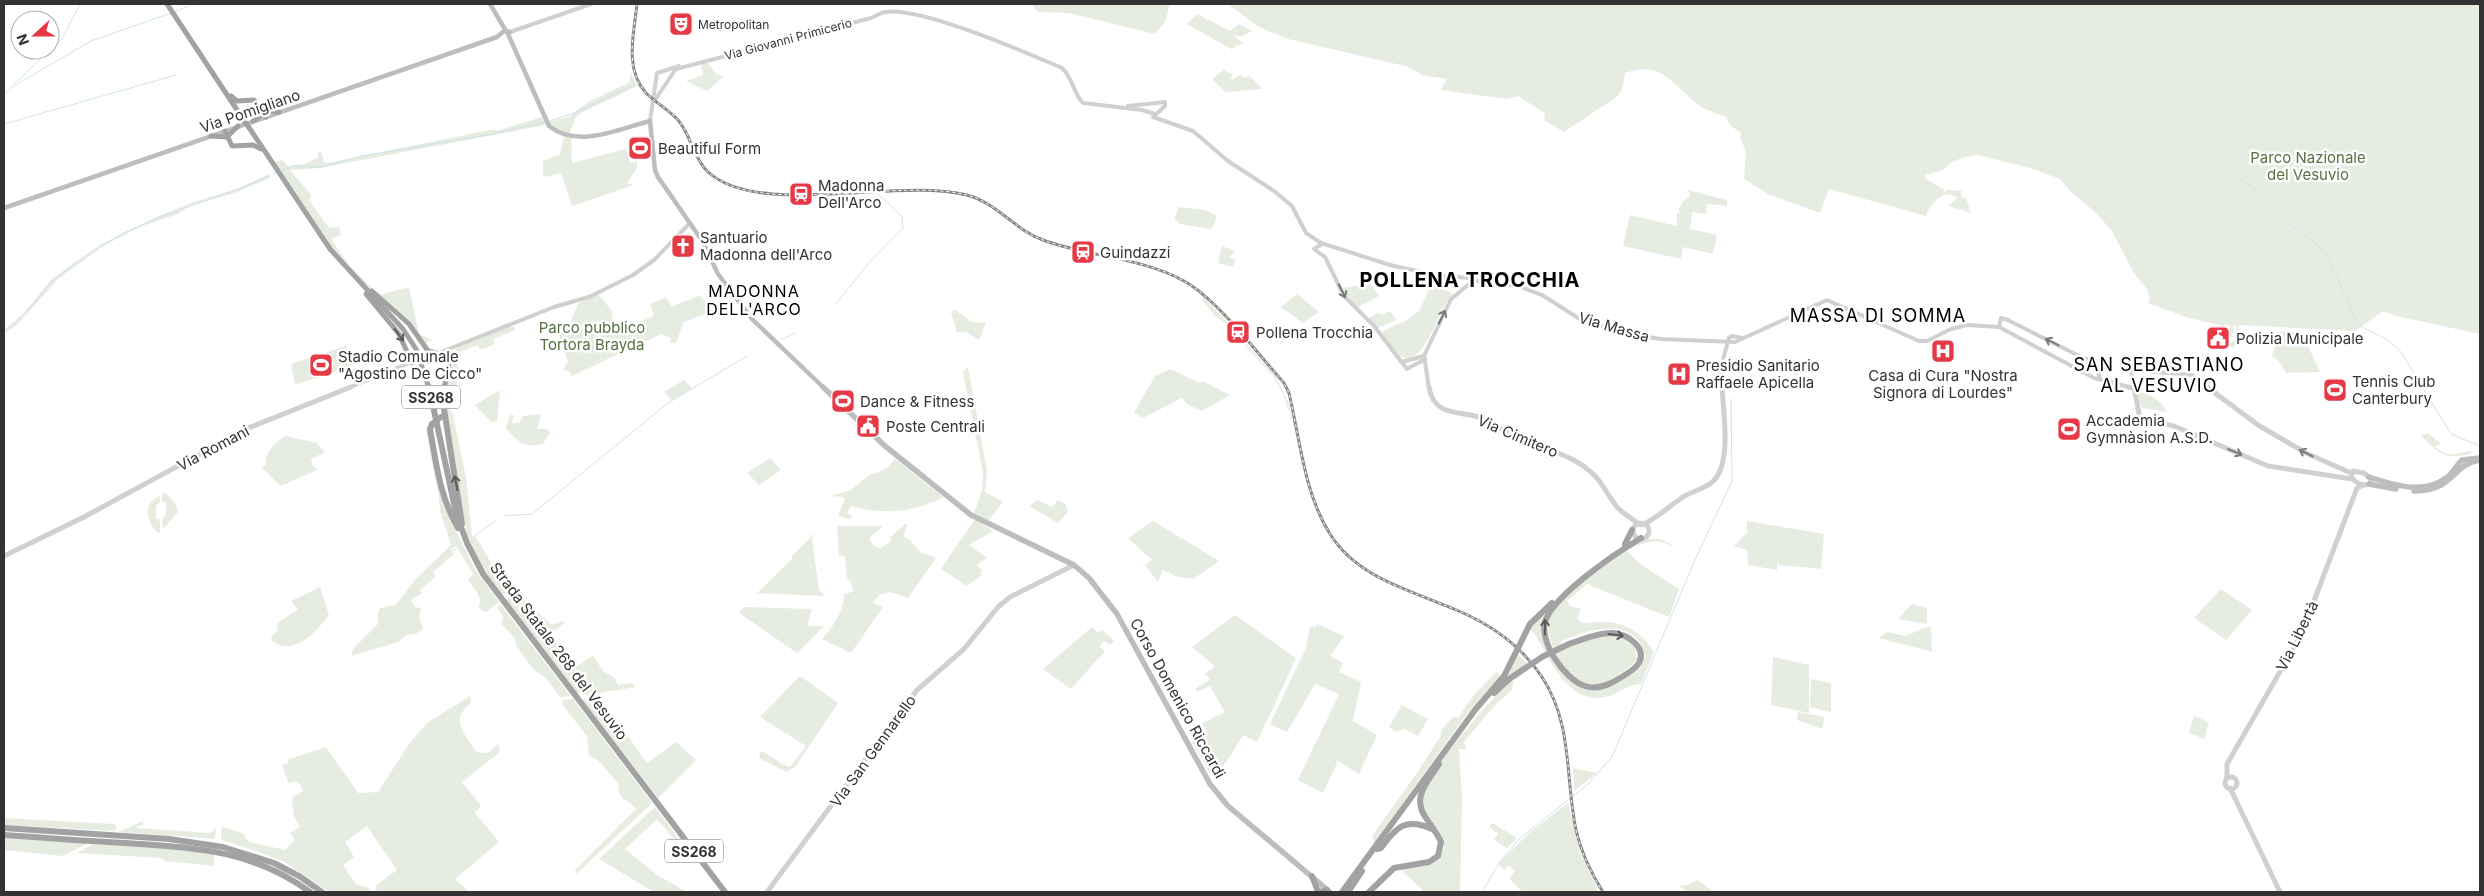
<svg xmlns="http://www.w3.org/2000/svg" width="2484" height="896" font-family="Inter,sans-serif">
  <rect width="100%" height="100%" fill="#fff"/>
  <g fill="#e6ecdf">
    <path d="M1032 4H1170L1165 22 1154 34 1069 13 1038 12Z"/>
    <path d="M1228 4H2480V334L2396 316 2383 311 2355 331 2239 325V336L2235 346 2230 347 2229 345 2236 338V325H2233L2234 332 2231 334 2233 336 2230 338 2226 331H2229L2231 326 2225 324 2223 327H2218L2221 325 2189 318 2148 303 2150 298 2147 289 2134 273 2112 231 2095 212 2071 192 2060 179 2031 168 1978 155 1964 157 1950 163 1943 170 1925 175 1926 179 1943 189 1945 193 1947 190 1962 191 1961 197 1966 198 1971 213 1949 206 1957 198C1946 187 1930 203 1926 216L1829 189 1820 213 1768 194 1744 179 1746 152 1740 137 1741 133 1731 126 1726 117C1715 113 1704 110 1695 102 1672 83 1660 60 1625 73L1623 86 1618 96 1564 132 1544 120 1545 113 1518 96 1507 99 1441 90 1447 79 1422 75 1409 67 1288 39 1259 27Z"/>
    <path d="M1197 14 1230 31 1239 24 1252 31 1241 37 1237 35 1234 36 1243 43 1231 49 1187 24Z"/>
    <path d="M707 62 716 74 724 76 707 91 686 81 703 75 701 64Z"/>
    <path d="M1224 70 1233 75 1230 78 1232 80 1240 75 1244 78 1249 76 1263 89 1225 92 1212 79Z"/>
    <path d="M630 71 637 86 581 113 575 118 569 135 551 126 549 122 572 116V114L586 104V103L630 82Z"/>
    <path d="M542 117 546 125 320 168 290 170 311 195 309 200 329 228 339 227 341 235 331 239 349 265 378 294C341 274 299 199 275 162L283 160 288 166 305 164 318 157V153L321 151 324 162 328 163 495 129 496 131Z"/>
    <path d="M564 136 571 138 572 163 626 149 630 163 637 161V168L627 183 634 185 572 206 561 173 546 177 543 174V161L560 154Z"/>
    <path d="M269 174 270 178 235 193 189 206 178 214 142 226 105 245 58 279 16 326 4 333V331L23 315 51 280 103 244 154 218 191 203 240 188Z"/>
    <path d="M1688 190 1727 200V206L1707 204 1706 214 1692 212 1690 229 1717 235 1713 254 1683 247 1681 259 1623 246 1630 215 1677 226V213H1680L1679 209 1684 200 1690 196Z"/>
    <path d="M1179 207 1205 210 1217 216 1212 229 1179 224V221L1174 220Z"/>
    <path d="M1222 246 1235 251 1229 257 1236 260 1232 267 1218 263Z"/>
    <path d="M1434 278H1442L1441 281 1447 282 1443 289 1453 294C1437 307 1421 387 1392 347 1388 342 1383 337 1383 331L1407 320 1419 311Z"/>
    <path d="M1371 284 1379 296 1356 308 1342 288Z"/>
    <path d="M409 287 419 334 432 340 425 343 380 295Z"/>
    <path d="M598 294 613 312 611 314 618 331 654 316 650 304 666 297 672 307 700 295 712 311 684 322 676 343H670L671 338 661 334 572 376 569 371 563 370 568 362 558 332 566 325H569L578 304Z"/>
    <path d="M1297 294 1319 312 1303 323 1281 307Z"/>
    <path d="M1203 296 1276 377 1288 402 1296 434 1284 396 1273 376 1225 323 1215 316 1202 300Z"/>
    <path d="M955 310 972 322 986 323 979 340 966 332H957L951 312Z"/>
    <path d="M1390 311 1396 320 1378 328 1368 319 1378 312 1382 315Z"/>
    <path d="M508 326 514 327 515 330 493 339 495 344 480 350 478 345 456 353 459 379 449 392 450 411H452L466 477 472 537H476L508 592 502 595 483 569 467 535 447 428 445 391 452 365 449 358 459 346Z"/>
    <path d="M2278 332 2302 333 2320 372 2286 373 2279 361 2272 356Z"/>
    <path d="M346 346 351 366 295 385 291 364Z"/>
    <path d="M968 367 987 471 985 492 1003 502 988 521 974 513 982 491 983 473 963 372Z"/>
    <path d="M1170 369 1200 383 1202 381 1230 395 1202 411 1187 404 1182 398 1143 418 1134 413 1155 376Z"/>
    <path d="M684 380 692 388 672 400 664 392Z"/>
    <path d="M500 390 497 421 491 422 475 405Z"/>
    <path d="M2136 390C2149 395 2162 399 2166 412L2142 408Z"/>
    <path d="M541 414 537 429H546L550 432 543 444C527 449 515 441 506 428L510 415H514L512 423H519L523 416Z"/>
    <path d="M427 427 449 517 476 571 499 602 486 612 482 611 478 606 481 602 477 592 468 580 473 574 456 546 450 550 454 554 433 572 435 577 420 590 422 593 411 600 415 607 421 608 419 617 423 628C419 634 414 634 406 635L398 642 351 656 353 649 378 624V612L380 608 395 605 400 600 415 580 451 545 440 511 439 496 426 431Z"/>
    <path d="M2428 433 2441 444 2435 446C2446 458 2456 454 2470 451L2473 453C2444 460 2441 455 2421 436Z"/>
    <path d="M285 436 317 443 325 452 311 459 312 464 317 470 281 486 262 468 266 464C264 453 276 442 285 436Z"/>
    <path d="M770 458 781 470 759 485 747 473Z"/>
    <path d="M895 459 943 497C914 513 883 515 851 506L847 513 852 516 850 519 838 516 845 499 839 496 832 497 834 495 851 490 868 476 887 468Z"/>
    <path d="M165 492 176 504 178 512 163 529 162 519 166 515V503L162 501V494Z"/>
    <path d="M160 496V502L156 506V518L160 520V532L158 533C147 523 142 502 160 496Z"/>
    <path d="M1038 500 1052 507 1058 500 1066 504 1068 512 1058 523 1029 506Z"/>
    <path d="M975 519 993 531 969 545 987 558 977 565 982 571 980 573 982 575 967 586 941 569Z"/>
    <path d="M1153 521 1219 561 1193 579 1178 577 1163 570 1158 582 1145 565 1152 560 1128 538Z"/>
    <path d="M1747 521 1824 534 1821 569 1779 565 1777 562V570L1748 565 1747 550 1734 546 1747 533Z"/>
    <path d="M905 524H907L904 537 910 540 920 552 936 558 908 598C891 592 883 588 873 603L883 607 851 653 822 639C832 630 847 604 843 595L854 591 851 582 847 578 845 557 839 555 837 526H883L869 538 874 546 881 548 892 540 890 538Z"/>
    <path d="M816 532 812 538 819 590 825 596 757 593 793 558 791 557Z"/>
    <path d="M1649 539H1661L1675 547C1671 547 1667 543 1661 542 1651 540 1635 545 1627 551L1640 564 1679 589 1669 617 1587 584 1567 601 1570 606 1581 609 1577 618 1582 623C1588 624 1595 621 1602 622 1626 622 1641 632 1654 652L1641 684C1627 684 1617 695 1605 697 1568 705 1549 658 1535 634L1529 629 1544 612 1542 631 1566 676 1596 690 1610 687 1641 667 1645 656C1637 615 1586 629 1560 642L1564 648 1598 637 1617 634 1635 646 1637 660C1632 666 1625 670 1619 674 1612 679 1604 685 1595 685 1570 686 1540 637 1550 615 1559 597 1579 585 1594 573 1610 560 1628 543 1649 539Z"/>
    <path d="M320 587 329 615C319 628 303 648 283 646 280 646 276 643 272 641L271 637 278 630 276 624 298 609 291 601Z"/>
    <path d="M2221 589 2252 610 2226 640 2194 618Z"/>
    <path d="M514 591 552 625 563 621 565 623 549 635 575 667 593 656 603 671 615 678 618 685 631 683 636 687 586 695 577 693 506 600Z"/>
    <path d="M1912 604 1927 608V624L1898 619Z"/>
    <path d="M501 605 566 690 571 696 560 697 546 678 533 669 516 645 515 638 501 624 504 618 497 607Z"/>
    <path d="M744 607 812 609 807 626H824L797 653 739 613Z"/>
    <path d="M1235 615 1296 658 1257 742 1243 735C1234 749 1227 768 1210 774L1192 742 1208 734 1202 723 1225 712 1210 686 1197 692 1195 689 1210 679 1205 674 1215 666 1192 647Z"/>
    <path d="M1317 624 1344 636 1330 656 1343 663 1339 672 1361 682 1353 721 1377 735 1359 774 1338 761 1323 793 1298 780 1339 694 1315 684 1287 732 1270 724 1306 648 1310 626 1316 627Z"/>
    <path d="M1092 627 1098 633 1102 630 1114 641 1110 645 1104 641 1099 647 1105 651 1071 689 1043 669Z"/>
    <path d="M1927 627H1931L1932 652 1879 638 1887 632 1905 636Z"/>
    <path d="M1517 653 1531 668 1513 681 1512 690 1495 705 1464 742 1466 749H1459L1462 798 1460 892H1420L1422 889 1403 872 1404 868C1416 867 1434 868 1441 855 1453 834 1427 826 1422 810 1414 782 1491 700 1511 680L1506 674Z"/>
    <path d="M1773 657 1809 665V713L1771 705Z"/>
    <path d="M1496 672 1500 674 1498 679 1466 715 1374 843 1372 836 1419 770 1440 737 1442 729 1453 717 1458 718 1473 696Z"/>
    <path d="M800 676 838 703 795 767 787 772 759 758 761 751C771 755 778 763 790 767L806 746 760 717Z"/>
    <path d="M1811 679 1831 683V712L1810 707Z"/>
    <path d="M470 696 471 703C449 719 465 734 476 752L488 753 498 744 500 752 462 782 481 806 475 813 499 842 455 879 469 892H377L375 886 397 870 367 826 345 842 354 857 343 865 356 884 369 888 371 892H329L286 863 259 852 221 840 222 827 245 834V838L250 842 285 850 295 840 290 833 300 827 294 816 292 798 303 791 300 784 295 781 289 784 282 765 288 763 289 759 326 747 358 793 378 792 409 744 427 723Z"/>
    <path d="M573 699 652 803 576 874 575 870 636 809C625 795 619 804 618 783L597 759 589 756 587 736 562 704 564 700Z"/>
    <path d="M582 699 594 701 614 726 627 735 647 763 676 742 696 760 658 798Z"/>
    <path d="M1402 705 1425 718 1429 717 1418 736 1405 729 1396 732 1389 727Z"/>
    <path d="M1798 712 1824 717 1823 729 1797 720Z"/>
    <path d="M2194 716 2209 722 2204 739 2189 733Z"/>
    <path d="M1573 768 1597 773 1574 791Z"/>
    <path d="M1568 803 1580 852 1598 890 1592 892H1522L1509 878 1515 871 1509 865 1504 870 1498 864 1530 832Z"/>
    <path d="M655 807 692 857 684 851 657 819 625 849 657 875 687 892H654L599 859Z"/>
    <path d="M4 818 114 824 117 828 114 831 4 825Z"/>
    <path d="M143 821V825L135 828 211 833 216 827 215 839 119 832Z"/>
    <path d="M1492 823 1494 824 1517 838 1507 848 1494 840 1498 834 1489 827Z"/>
    <path d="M4 838 88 843 63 856 4 850Z"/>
    <path d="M93 844 180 849 214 855V866L165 861 161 858 77 853Z"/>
    <path d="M1697 880 1714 892H1687L1679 886 1688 885Z"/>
  </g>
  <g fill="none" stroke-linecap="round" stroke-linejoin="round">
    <g stroke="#cfe2ee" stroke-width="1">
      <path d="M192 5 196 4"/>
      <path d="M175 12 188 6"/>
      <path d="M50 50 62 39 80 4"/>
      <path d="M14 84 50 50"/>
      <path d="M12 87 91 41 171 13"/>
      <path d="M4 95 12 87"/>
      <path d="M550 121 572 114 636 84"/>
      <path d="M4 124 176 75"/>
      <path d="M281 171 295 166 320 167 361 156 493 134 545 122"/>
      <path d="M273 174 277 172"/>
      <path d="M2241 179 2260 193 2291 226 2316 243 2329 259 2358 325 2388 340 2401 352 2451 434 2480 446"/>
      <path d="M835 305 867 265 903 228 902 216 878 194"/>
      <path d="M4 331C13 323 24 315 32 305 39 298 44 288 51 282 66 268 87 254 104 244 156 213 215 201 269 176"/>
      <path d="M781 340 795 333"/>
      <path d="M504 516 532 514 668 403 747 356"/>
      <path d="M473 537 497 520"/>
      <path d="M451 551 456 549"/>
      <path d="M1482 892 1499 863 1520 838 1587 785 1612 757 1694 562 1732 481 1731 399"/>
    </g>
    <g stroke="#d0d0d0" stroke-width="4">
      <path d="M510 32 591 4"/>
      <path d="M676 69 871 18C876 16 880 13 885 12 920 6 1027 53 1062 68 1073 78 1073 93 1083 103L1142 110 1155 114"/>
      <path d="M655 100 677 67"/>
      <path d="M1128 106 1165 102V106L1153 117 1193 131 1228 161 1274 191 1292 206 1306 233 1321 243 1390 265 1440 276 1471 278 1477 281"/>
      <path d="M650 121 657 73 679 66"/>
      <path d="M1322 244 1314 249 1325 257 1344 296 1374 326 1407 369 1425 359"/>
      <path d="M1473 281 1518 286 1542 295 1583 321 1635 335 1661 339 1735 342 1827 300 1919 341H1927L1951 329 1967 325 1999 327 2094 378 2133 388"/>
      <path d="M1999 327 2001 318 2008 320 2083 358 2096 362 2100 379"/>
      <path d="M1729 338 1732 336 1742 338"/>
      <path d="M446 350 448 352 446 356H439L441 352Z"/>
      <path d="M446 350 554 307 589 297 633 275 654 260 689 224"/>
      <path d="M429 356H439"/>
      <path d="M1401 362 1424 356"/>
      <path d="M348 388 417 360"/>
      <path d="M1429 388 1424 356 1451 299 1474 280"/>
      <path d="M1722 388 1721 367 1729 338"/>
      <path d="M2134 388 2131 370 2192 375 2209 388"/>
    </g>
    <g stroke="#d0d0d0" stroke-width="5">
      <path d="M1429 387C1434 420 1465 409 1487 420 1498 426 1508 435 1520 439 1546 450 1575 455 1595 476 1604 485 1609 498 1618 508 1624 514 1632 519 1639 524"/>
      <path d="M2128 387 2133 388"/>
      <path d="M2134 387 2140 419 2174 426 2268 466 2352 479"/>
      <path d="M2207 387 2258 425 2306 453 2351 473"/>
      <path d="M2353 471 2364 473 2371 479 2370 484C2362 487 2356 483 2351 477Z"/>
      <circle cx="1641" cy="531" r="8"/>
      <path d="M1642 525C1657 518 1667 508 1680 499 1689 492 1702 490 1711 483 1733 467 1723 411 1722 387"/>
      <path d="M4 556 84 517 246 429 351 387"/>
      <path d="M2227 777V764L2301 635 2357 488 2363 485"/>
      <circle cx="2231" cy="783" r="6"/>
      <path d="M2230 788 2280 892"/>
      <path d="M767 892 917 690 964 649 998 607 1010 597 1074 565"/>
    </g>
    <g stroke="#bdbdbd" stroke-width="4.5">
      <path d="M490 4 506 31"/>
      <path d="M508 34 549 126C578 149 618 129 650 121L655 170 658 177 703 242 718 274 752 319 824 388"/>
      <path d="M4 208 497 37 504 31 510 32"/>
    </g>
    <g stroke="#bdbdbd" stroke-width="5.5">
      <path d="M823 387 885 446 971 515 1074 565 1089 578 1117 614 1210 784 1228 806 1330 892"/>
      <path d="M2369 477C2393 485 2424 495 2446 478 2453 474 2456 465 2462 460L2480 458"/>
      <path d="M2369 484 2396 489"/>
      <path d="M2414 491C2456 490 2450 466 2479 460"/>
    </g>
    <g stroke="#a2a2a2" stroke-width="5">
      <path d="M167 4 245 122"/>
      <path d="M231 96 237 101 254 100 266 117"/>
      <path d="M261 110 279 112"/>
      <path d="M253 121 260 116 261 110"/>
      <path d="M248 126 330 249 403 329 416 349 429 388"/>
      <path d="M225 131 232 146 253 145 261 149"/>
      <path d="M211 136 227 137"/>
      <path d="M227 137 238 126"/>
      <path d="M372 291 409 324 428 351 436 353"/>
      <path d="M366 294 399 334 412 363"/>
      <path d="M444 388 449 369 448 355"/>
    </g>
    <g stroke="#a2a2a2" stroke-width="6">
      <path d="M429 387 456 513 467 543 483 574 725 892"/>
      <path d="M444 387V409L462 524"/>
      <path d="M432 424 430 429C436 463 440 497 458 528"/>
      <path d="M1625 544 1632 530"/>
      <path d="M1530 624 1552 603"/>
      <path d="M1569 644C1583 639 1598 633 1613 633 1627 634 1647 647 1639 663 1634 671 1620 678 1611 683 1603 687 1594 689 1585 686 1565 680 1537 640 1546 619 1557 593 1616 553 1641 538"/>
      <path d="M1494 693 1509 679"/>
      <path d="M4 828 169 839 223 847 274 863 299 876 322 892"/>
      <path d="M4 835C45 838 85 841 126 843 195 848 251 849 310 892"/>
      <path d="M1377 849 1381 848C1396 827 1406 817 1432 829"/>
      <path d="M1312 876 1318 892"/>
      <path d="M1320 892 1327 890"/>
      <path d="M1342 892 1475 710 1504 676"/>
      <path d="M1348 892 1362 871"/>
      <path d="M1369 892 1394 868 1429 862 1438 856 1441 842C1437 833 1431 826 1426 818 1411 797 1428 782 1439 764"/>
    </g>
    <g stroke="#888" stroke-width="3">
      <path id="rail" d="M637 4C634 33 624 69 646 93 656 103 669 110 678 120 691 135 693 157 707 171 757 219 897 177 967 195 997 203 1015 230 1043 240 1088 257 1141 257 1184 281 1217 299 1258 354 1284 383L1289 393C1300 439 1304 493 1330 534 1359 580 1414 591 1461 612 1493 626 1522 647 1542 677 1573 724 1565 777 1576 830 1581 852 1591 873 1603 892"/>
    </g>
    <use href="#rail" stroke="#fff" stroke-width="1" stroke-dasharray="3" stroke-linecap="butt"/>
    <path stroke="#d0d0d0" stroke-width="4" d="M417 360 426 357"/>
    <path stroke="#a2a2a2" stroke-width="5" d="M245 122 248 126"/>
    <g stroke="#a2a2a2" stroke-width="6">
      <path d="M432 424 441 417"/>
      <path d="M1504 676 1530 624"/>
      <path d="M1509 679 1542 657 1569 644"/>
    </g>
  </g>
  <defs><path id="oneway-shaft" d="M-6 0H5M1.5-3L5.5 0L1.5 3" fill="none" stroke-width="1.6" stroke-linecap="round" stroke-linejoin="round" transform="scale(1.25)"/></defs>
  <g stroke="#7a7a7a">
    <use href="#oneway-shaft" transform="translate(1342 291) rotate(63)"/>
    <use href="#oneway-shaft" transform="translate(1442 317) rotate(-64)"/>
    <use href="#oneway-shaft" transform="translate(2052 342) rotate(-153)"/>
    <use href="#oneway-shaft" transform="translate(2235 452) rotate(23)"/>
    <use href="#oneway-shaft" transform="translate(2306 453) rotate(-153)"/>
  </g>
  <g stroke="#5a5a5a">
    <use href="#oneway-shaft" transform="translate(399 335) rotate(53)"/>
    <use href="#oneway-shaft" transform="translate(456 483) rotate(-101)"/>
    <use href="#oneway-shaft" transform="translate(1545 627) rotate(-89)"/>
    <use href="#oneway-shaft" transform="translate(1616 635) rotate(7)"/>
  </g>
  <defs>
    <g id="theatre-square" transform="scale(1.25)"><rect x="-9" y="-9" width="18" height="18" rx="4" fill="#e63946" stroke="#fff"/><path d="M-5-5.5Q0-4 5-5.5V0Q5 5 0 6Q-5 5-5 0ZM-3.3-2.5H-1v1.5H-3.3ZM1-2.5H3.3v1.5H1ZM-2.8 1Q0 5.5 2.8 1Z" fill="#fff"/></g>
    <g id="stadium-square" transform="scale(1.25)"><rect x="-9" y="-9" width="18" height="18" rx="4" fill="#e63946" stroke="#fff"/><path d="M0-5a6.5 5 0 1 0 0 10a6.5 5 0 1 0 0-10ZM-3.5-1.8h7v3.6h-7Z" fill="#fff"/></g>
    <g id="station-square" transform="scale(1.25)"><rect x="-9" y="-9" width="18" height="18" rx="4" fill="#e63946" stroke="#fff"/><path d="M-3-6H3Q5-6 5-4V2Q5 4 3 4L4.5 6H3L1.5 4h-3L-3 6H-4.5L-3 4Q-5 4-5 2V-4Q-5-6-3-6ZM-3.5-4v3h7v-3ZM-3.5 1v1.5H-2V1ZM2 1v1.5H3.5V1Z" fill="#fff"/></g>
    <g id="church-square" transform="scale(1.25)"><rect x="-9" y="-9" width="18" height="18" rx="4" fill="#e63946" stroke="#fff"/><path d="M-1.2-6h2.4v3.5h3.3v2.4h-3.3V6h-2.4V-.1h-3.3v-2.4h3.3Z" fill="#fff"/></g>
    <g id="civic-square" transform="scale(1.25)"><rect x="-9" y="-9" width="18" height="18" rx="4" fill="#e63946" stroke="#fff"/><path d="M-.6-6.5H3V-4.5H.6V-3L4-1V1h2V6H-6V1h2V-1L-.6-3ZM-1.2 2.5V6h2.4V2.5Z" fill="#fff"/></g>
    <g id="hospital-square" transform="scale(1.25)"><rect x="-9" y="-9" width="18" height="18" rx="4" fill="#e63946" stroke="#fff"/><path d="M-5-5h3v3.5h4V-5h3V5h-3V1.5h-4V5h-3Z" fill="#fff"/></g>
  </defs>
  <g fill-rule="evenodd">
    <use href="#theatre-square" x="681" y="24"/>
    <use href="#stadium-square" x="640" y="148"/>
    <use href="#station-square" x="801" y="194"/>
    <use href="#church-square" x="683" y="246"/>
    <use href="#station-square" x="1083" y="252"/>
    <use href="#station-square" x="1238" y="332"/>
    <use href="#civic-square" x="2218" y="338"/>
    <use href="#hospital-square" x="1943" y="351"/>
    <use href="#stadium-square" x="321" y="365"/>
    <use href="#hospital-square" x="1679" y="374"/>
    <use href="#stadium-square" x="2335" y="390"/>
    <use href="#stadium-square" x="843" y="401"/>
    <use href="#civic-square" x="868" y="426"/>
    <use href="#stadium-square" x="2069" y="429"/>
  </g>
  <g text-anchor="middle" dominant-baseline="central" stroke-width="5" stroke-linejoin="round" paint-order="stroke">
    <g font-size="12" fill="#333" stroke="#fff" text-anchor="start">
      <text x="698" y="24">Metropolitan</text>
    </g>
    <g font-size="12" fill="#333" stroke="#fff">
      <text transform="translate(788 39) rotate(-15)">Via Giovanni Primicerio</text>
    </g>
    <g fill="#fff" stroke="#707070" stroke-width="1">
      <rect x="402" y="385.5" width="58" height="23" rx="4"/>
      <rect x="665" y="839.5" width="58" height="23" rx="4"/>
    </g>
    <g font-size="14" font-weight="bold" fill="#333">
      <text x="431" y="397">SS268</text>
      <text x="694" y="851">SS268</text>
    </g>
    <g font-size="15" fill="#333" stroke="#fff">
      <text transform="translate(250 111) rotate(-19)">Via Pomigliano</text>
      <text transform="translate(1614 327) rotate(16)">Via Massa</text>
      <text transform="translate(1518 436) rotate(23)">Via Cimitero</text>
      <text transform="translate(213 448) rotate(-28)">Via Romani</text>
      <text transform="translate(2297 636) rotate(-64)">Via Libertà</text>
      <text transform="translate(559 651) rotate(53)">Strada Statale 268 del Vesuvio</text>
      <text transform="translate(1178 698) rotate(61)">Corso Domenico Riccardi</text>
      <text transform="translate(873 751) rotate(-54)">Via San Gennarello</text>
    </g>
    <g font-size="15" fill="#333" stroke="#fff" text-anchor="start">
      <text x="658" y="148">Beautiful Form</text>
      <text x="818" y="185">Madonna<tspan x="818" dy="17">Dell'Arco</tspan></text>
      <text x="700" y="237">Santuario<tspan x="700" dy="17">Madonna dell'Arco</tspan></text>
      <text x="1100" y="252">Guindazzi</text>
      <text x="1256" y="332">Pollena Trocchia</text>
      <text x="2236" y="338">Polizia Municipale</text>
      <text x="338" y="356">Stadio Comunale<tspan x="338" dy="17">"Agostino De Cicco"</tspan></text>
      <text x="1696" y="365">Presidio Sanitario<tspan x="1696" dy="17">Raffaele Apicella</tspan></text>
      <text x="1943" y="375" text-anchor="middle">Casa di Cura "Nostra<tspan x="1943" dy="17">Signora di Lourdes"</tspan></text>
      <text x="2352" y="381">Tennis Club<tspan x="2352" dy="17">Canterbury</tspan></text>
      <text x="860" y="401">Dance &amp; Fitness</text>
      <text x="2086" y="420">Accademia<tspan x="2086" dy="17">Gymnàsion A.S.D.</tspan></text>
      <text x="886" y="426">Poste Centrali</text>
    </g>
    <g font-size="15" fill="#56703f" stroke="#fff">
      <text x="2308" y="157">Parco Nazionale<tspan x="2308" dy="17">del Vesuvio</tspan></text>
      <text x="592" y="327">Parco pubblico<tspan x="592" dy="17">Tortora Brayda</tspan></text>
    </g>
    <g font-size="16" letter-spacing="1" fill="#000" stroke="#fff">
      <text x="754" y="291">MADONNA<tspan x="754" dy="18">DELL'ARCO</tspan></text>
    </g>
    <g font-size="18" letter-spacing="1" fill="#000" stroke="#fff">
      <text x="1878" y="315">MASSA DI SOMMA</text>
      <text x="2159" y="364">SAN SEBASTIANO<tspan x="2159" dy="21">AL VESUVIO</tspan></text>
    </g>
    <g font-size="20" font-weight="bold" letter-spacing="1" fill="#000" stroke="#fff">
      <text x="1470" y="280">POLLENA TROCCHIA</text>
    </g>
  </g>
  <rect width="2484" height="896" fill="none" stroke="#333333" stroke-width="10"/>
  <g transform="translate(35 35) rotate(249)"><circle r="24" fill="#ffffff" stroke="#adadad"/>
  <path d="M0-4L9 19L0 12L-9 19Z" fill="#e63946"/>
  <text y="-8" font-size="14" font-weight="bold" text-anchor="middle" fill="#333333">N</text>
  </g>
</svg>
